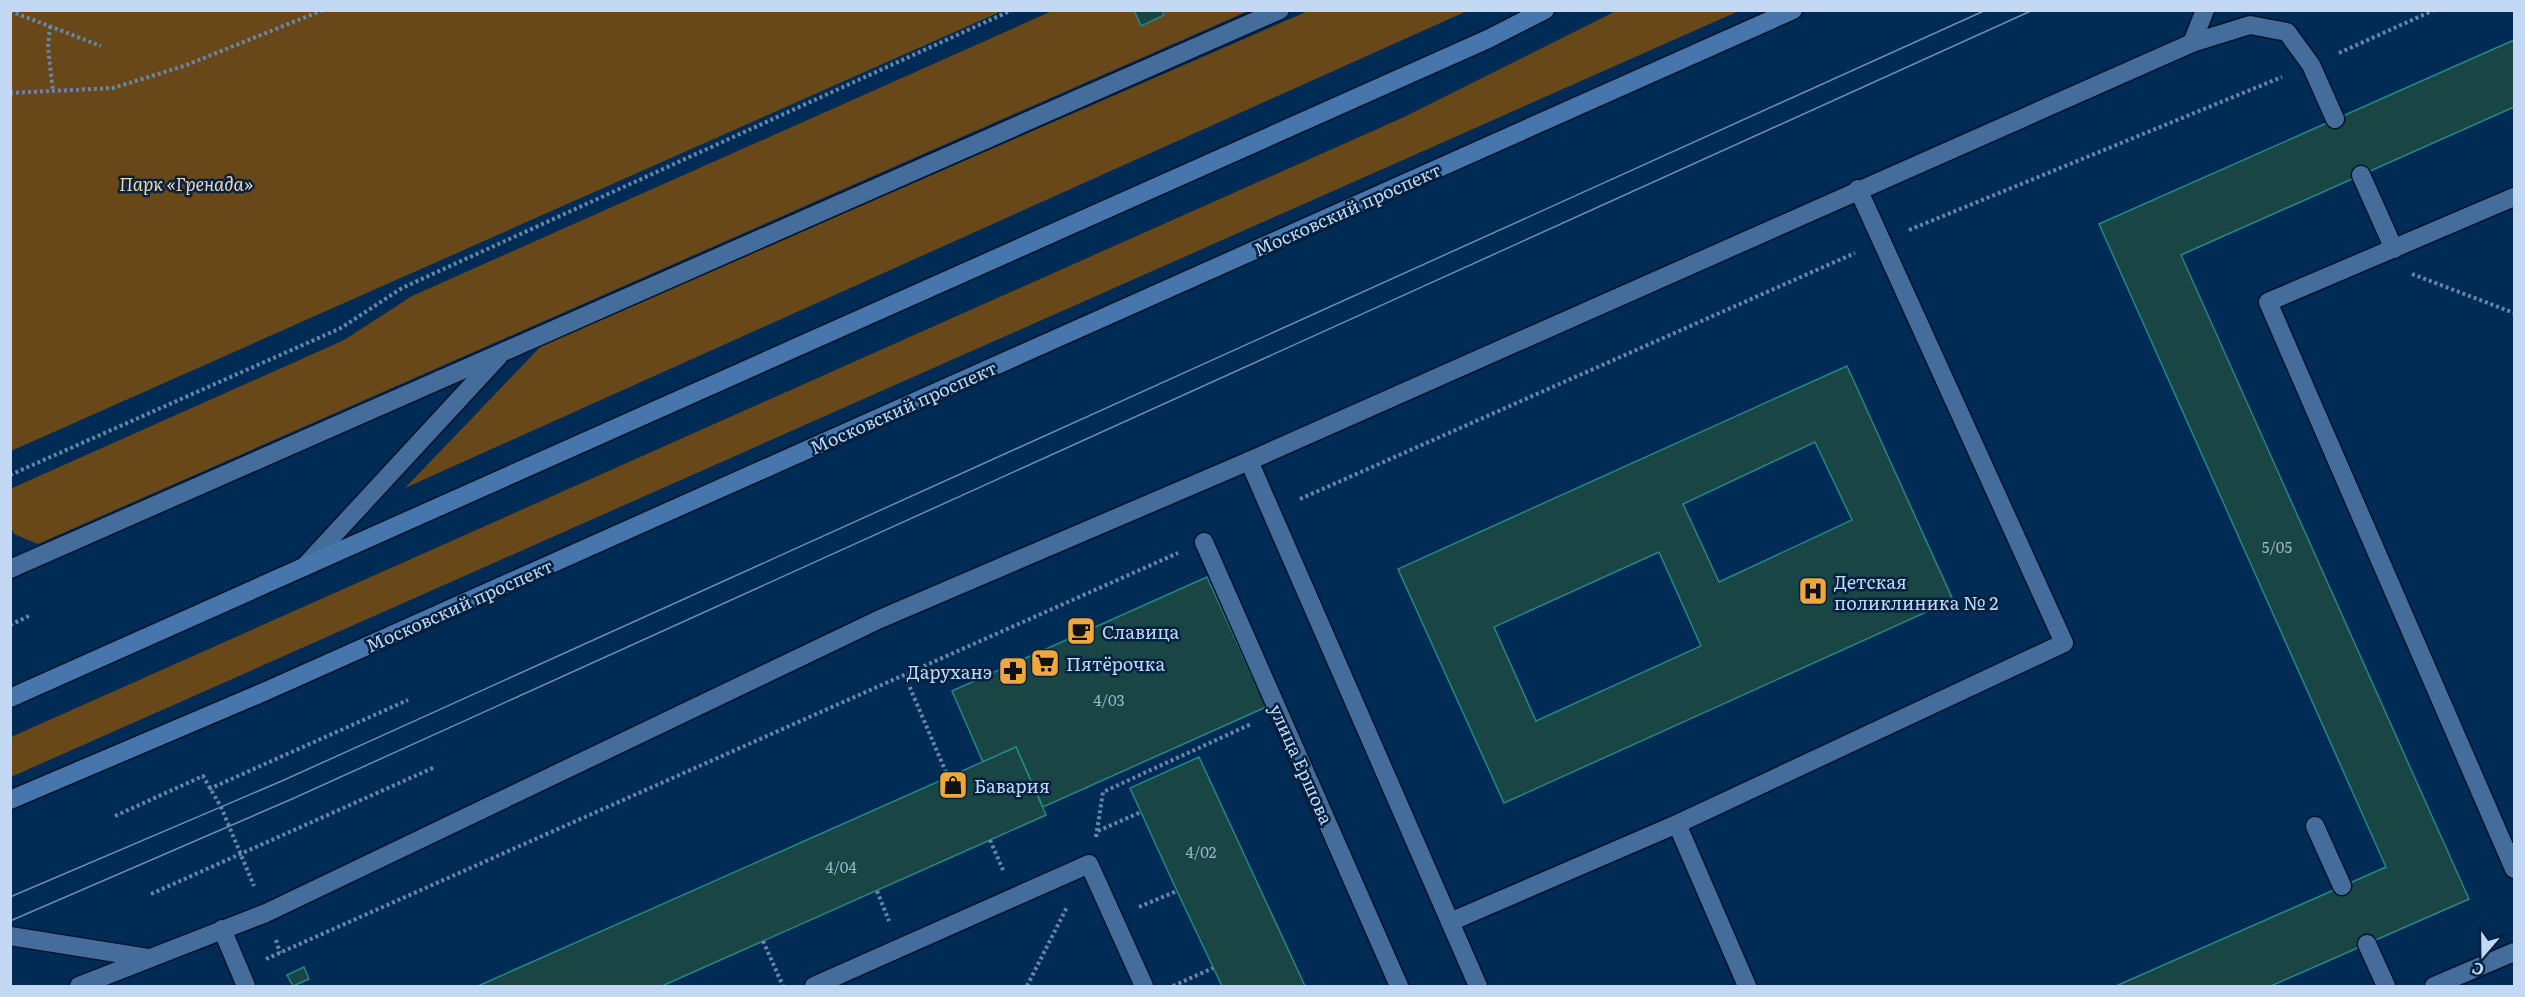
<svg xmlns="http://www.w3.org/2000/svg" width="2525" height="997" font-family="Literata,serif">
  <rect width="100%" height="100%" fill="#002b55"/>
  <g fill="#684819">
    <path d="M11 10H1002V11L11 451Z"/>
    <path d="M1052 11H1248L38 544 14 534 11 527 10 489 344 340 412 296Z"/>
    <path d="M1308 11H1467L405 488 542 345Z"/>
    <path d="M1616 11H1739L11 777V737L1404 117Z"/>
  </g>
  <g fill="#194645" stroke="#238886" stroke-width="1.5" fill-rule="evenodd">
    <path d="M1134 10H1162L1164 15 1141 26Z"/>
    <path d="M2514 40V107L2181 255 2469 899 2271 986H2116L2386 867 2099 224Z"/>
    <path d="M1847 366 1953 600 1504 803 1398 569ZM1815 442 1852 520 1719 582 1683 504ZM1659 552 1701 646 1536 721 1494 627Z"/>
    <path d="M1207 577 1266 707 1043 807 1016 747 983 762 952 691Z"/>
    <path d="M1016 747 1046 815 990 840 662 986H478Z"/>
    <path d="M1199 757 1305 986H1222L1177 891 1130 788Z"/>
    <path d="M304 967 309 979 293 986 287 975Z"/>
  </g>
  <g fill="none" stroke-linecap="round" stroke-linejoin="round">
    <g stroke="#01132a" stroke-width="21">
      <g id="service">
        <path d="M2192 43 2250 25 2287 32 2311 65 2335 119"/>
        <path d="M2361 175 2394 249"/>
        <path d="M2514 197 2268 302 2514 869"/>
        <path d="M1677 824 2064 643 1858 189"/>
        <path d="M2315 826 2342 886"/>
        <path d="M1450 922 1677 824 1747 986"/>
        <path d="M222 929 246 986"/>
        <path d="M2367 944 2386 986"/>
        <path d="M814 986 1089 864 1144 986"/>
        <path d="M2434 986 2514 952"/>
      </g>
    </g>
    <g stroke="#01132a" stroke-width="21">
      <path id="pedestrian" d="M1204 542 1399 986"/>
    </g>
    <g stroke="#01132a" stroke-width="21">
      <g id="minor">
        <path d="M1249 461 1478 986"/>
        <path d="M304 567 499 356"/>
        <path d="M10 569 1280 10"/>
        <path d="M10 936 148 958"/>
        <path d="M79 986 266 913 880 619 1249 461 2192 43 2205 10"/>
      </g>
    </g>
    <g stroke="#01132a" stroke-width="21">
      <g id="secondary">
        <path d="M10 698 1488 39 1545 10"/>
        <path d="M10 800 266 691 1793 10"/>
      </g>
    </g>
    <g stroke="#6686a8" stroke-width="4" stroke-dasharray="3 3" stroke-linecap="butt">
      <path d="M10 11 101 46"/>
      <path d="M50 26 48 48 53 91"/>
      <path d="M2339 53 2434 10"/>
      <path d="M10 93 113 88 184 66 323 10"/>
      <path d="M1909 230 2282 77"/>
      <path d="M2412 274 2514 313"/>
      <path d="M10 475 341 328 402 288 1012 10"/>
      <path d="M1300 499 1855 253"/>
      <path d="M10 625 29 616"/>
      <path d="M905 676 948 777"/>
      <path d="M209 789 408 700"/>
      <path d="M115 816 203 776 221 807 254 886"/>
      <path d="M1098 831 1141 812"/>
      <path d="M1096 837 1103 792 1251 724"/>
      <path d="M990 840 1003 870"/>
      <path d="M877 891 889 921"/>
      <path d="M151 894 435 767"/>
      <path d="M1139 907 1177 891"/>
      <path d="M276 940 280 953"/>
      <path d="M763 941 783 986"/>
      <path d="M266 959 1178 553"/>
      <path d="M1027 986 1067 907"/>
      <path d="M1173 986 1213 968"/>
    </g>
    <use href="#service" stroke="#446d9c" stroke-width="18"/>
    <use href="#pedestrian" stroke="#446d9c" stroke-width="18"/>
    <use href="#minor" stroke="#446d9c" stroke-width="18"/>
    <use href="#secondary" stroke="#4676ac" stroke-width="18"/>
    <g stroke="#6e8dae" stroke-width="1.5">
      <path d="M10 897 284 780 1986 10"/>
      <path d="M10 921 292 799 2033 10"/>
    </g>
  </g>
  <defs>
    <g id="hospital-square" transform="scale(1.5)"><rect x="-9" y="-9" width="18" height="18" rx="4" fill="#efa73d" stroke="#032141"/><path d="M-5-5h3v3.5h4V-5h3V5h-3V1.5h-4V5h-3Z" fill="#111"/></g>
    <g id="cafe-square" transform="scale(1.5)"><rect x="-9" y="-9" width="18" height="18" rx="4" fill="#efa73d" stroke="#032141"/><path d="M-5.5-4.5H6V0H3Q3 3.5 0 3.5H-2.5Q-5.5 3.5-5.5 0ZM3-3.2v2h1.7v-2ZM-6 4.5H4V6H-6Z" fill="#111"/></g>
    <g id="supermarket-square" transform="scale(1.5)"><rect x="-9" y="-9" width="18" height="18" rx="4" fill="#efa73d" stroke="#032141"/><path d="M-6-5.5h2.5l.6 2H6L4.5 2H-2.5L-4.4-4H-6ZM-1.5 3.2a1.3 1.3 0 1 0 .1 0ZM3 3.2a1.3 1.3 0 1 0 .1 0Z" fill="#111"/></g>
    <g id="pharmacy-square" transform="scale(1.5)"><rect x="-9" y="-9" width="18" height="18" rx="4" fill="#efa73d" stroke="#032141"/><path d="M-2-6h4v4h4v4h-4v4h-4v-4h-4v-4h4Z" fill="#111"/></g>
    <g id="shop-square" transform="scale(1.5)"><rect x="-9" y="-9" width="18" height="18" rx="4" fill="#efa73d" stroke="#032141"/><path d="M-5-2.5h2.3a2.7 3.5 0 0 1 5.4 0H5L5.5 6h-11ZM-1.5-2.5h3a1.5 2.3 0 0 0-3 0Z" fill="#111"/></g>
  </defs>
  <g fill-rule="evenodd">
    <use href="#hospital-square" x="1813" y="591"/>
    <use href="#cafe-square" x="1081" y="631"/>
    <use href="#supermarket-square" x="1045" y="663"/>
    <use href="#pharmacy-square" x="1013" y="671"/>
    <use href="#shop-square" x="953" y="785"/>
  </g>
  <g text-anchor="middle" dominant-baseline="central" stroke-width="5" stroke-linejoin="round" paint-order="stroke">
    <g font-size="15" fill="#98b4c8">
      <text x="2277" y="546">5/05</text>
      <text x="1109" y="699">4/03</text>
      <text x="1201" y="851">4/02</text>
      <text x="841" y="866">4/04</text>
    </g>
    <g font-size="18" font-style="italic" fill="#f4d5ae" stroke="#032141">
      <text x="186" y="183">Парк «Гренада»</text>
    </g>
    <g font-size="18" fill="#c2d8f3" stroke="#032141">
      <text transform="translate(1347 209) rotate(-24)">Московский проспект</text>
      <text transform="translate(903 407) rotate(-24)">Московский проспект</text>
      <text transform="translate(459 605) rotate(-24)">Московский проспект</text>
      <text transform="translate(1302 764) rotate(66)">улица Ершова</text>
    </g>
    <g font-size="18" fill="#c2d8f3" stroke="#032141" text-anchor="start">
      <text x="1834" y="581">Детская<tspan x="1834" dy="21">поликлиника № 2</tspan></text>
      <text x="1102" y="631">Славица</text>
      <text x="1066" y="663">Пятёрочка</text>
      <text x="992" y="671" text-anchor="end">Даруханэ</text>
      <text x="974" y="785">Бавария</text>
    </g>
  </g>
  <rect width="2525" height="997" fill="none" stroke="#c2d8f3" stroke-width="24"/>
  <g transform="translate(2483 955) rotate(200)" stroke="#032141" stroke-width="4.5" paint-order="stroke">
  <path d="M0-4.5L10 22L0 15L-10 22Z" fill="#c2d8f3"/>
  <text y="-9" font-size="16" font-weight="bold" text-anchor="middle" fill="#c2d8f3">С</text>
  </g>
</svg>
